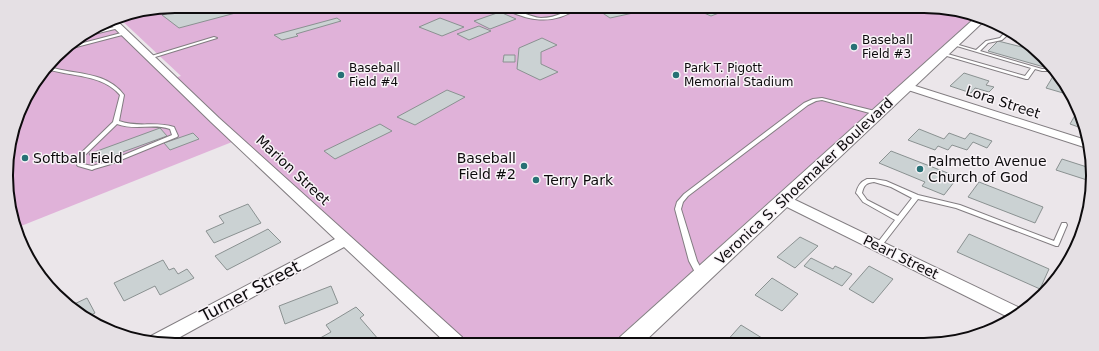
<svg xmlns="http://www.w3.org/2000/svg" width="1099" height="351" font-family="'DejaVu Sans',sans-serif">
  <rect width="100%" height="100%" fill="#ebe6ea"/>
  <g fill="#e0b2d9">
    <path d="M176 6 955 9 975 17 612 343 460 342 174 78 181 76 118 17Z"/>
    <path d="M107 21 232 142 16 228 12 219 7 154 24 100 64 48Z"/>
  </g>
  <g fill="#cbd2d3" stroke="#8a9191">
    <path d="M195 6H236L243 11 179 28 162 15Z"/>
    <path d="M595 8H643L647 10 610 18Z"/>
    <path d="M712 10 719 13 711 16 704 13Z"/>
    <path d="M500 12 516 19 490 29 474 21Z"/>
    <path d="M337 18 341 21 296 34 298 36 282 40 274 35Z"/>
    <path d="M440 18 464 27 442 36 419 27Z"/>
    <path d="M479 26 491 31 469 40 457 34Z"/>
    <path d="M542 38 557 45 541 52V64L558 72 540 80 517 69 519 48Z"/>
    <path d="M998 41 1034 50 1046 63 1044 67 988 51Z"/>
    <path d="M504 55H515V62H503Z"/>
    <path d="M964 73 989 81 986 85 994 87 989 92 975 88 971 93 950 86Z"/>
    <path d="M1055 73 1065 82 1070 95 1046 88Z"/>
    <path d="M447 90 465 97 415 125 397 117Z"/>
    <path d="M1077 112 1084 129 1070 124Z"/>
    <path d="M380 124 392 131 335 159 324 151Z"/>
    <path d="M160 128 167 136 95 162 89 154Z"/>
    <path d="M919 129 944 139 949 133 965 139 970 133 992 141 987 148 973 142 967 150 952 145 948 150 938 146 935 150 908 140Z"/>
    <path d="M193 133 199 139 170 150 164 143Z"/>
    <path d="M891 151 958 177 944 195 922 186 925 182 879 163Z"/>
    <path d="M1062 159 1090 168V181L1056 170Z"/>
    <path d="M979 182 1043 207 1035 223 968 197Z"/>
    <path d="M248 204 261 223 214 243 206 231 224 223 219 216Z"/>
    <path d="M268 229 281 242 227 270 215 256Z"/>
    <path d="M969 234 1049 269 1040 289 957 252Z"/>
    <path d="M800 237 818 246 795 268 777 257Z"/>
    <path d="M811 258 833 269 835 266 852 274 842 286 804 266Z"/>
    <path d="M163 260 169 270 174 268 178 274 187 269 194 278 160 295 155 286 124 301 114 283Z"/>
    <path d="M869 266 893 279 873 303 849 289Z"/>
    <path d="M772 278 798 294 782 311 755 295Z"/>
    <path d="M331 286 338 303 285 324 279 306Z"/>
    <path d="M87 298 95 313 85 318 82 317 70 306Z"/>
    <path d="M356 307 364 315 360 318 379 340 375 342H313L331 332 326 325Z"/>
    <path d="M741 325 770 343H725Z"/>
  </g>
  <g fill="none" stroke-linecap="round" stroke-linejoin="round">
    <g stroke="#827d81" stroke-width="2">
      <g id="service">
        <path d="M463 7C467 7 471 9 474 8 480 8 484 7 490 7L472 11Z"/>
        <path d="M501 7C515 7 527 17 541 18 549 18 556 16 563 13 568 11 572 7 578 8 553 26 527 21 501 7Z"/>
        <path d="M118 26H119V28L82 37 87 34Z"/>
        <path d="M1007 30 1011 32 1002 40 988 43 980 51 1042 69H1052L1054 71H1042L1035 69 1028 79H1026L940 54 944 53 1025 76 1031 68 950 44 952 43 976 50 986 41 1000 38Z"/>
        <path d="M125 32H126V34L61 51 64 48Z"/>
        <path d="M214 37 217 38 152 58H148V57Z"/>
        <path d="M49 67C76 75 106 71 124 95L119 121C138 128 154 121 174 127L178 136 177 137 111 164 94 169 92 170 78 166 77 165 79 155 113 122 120 95C102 74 72 77 47 69ZM117 124C136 131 152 123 170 129L172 135 107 162 92 166 83 164 84 156Z"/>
        <path d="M822 98 879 112 880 113 877 115 822 100 816 101 808 105 688 196 683 202 681 209 697 261 704 274 703 276 700 277 697 276 689 261 675 209 677 202 684 194 804 103 813 99Z"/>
        <path d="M867 179H874L886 181 918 195 960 205 1054 241 1062 223H1066L1067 225 1059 244 1058 246H1056L956 208 918 199 880 248H876L875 246 895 220 863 202 857 194 856 193C858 186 860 182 867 179ZM874 182 891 187 912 198 898 216 867 200 862 193C864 185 866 183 874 182Z"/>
      </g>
    </g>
    <g stroke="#827d81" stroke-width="2">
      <g id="minor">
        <path d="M114 18 219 118 462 337 465 342H445L344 247 171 342H146L149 337 335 239 211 122 107 21Z"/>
        <path d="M906 83 1089 141 1090 149 902 88 901 86Z"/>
        <path d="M784 196 789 197 1024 310 1012 319 779 203 777 200 779 197Z"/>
      </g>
    </g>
    <g stroke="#827d81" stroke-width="2">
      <path id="tertiary" d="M976 17 984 21 643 343H617L620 337Z"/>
    </g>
    <use href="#service" fill="#fff" fill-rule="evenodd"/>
    <use href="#minor" fill="#fff" fill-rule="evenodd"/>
    <use href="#tertiary" fill="#fff" fill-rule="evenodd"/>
  </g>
  <g fill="#277175" stroke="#f8f3f7" stroke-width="1.5">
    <circle cx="854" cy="47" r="4"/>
    <circle cx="341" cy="75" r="4"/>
    <circle cx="676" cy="75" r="4"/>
    <circle cx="25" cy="158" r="4"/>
    <circle cx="524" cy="166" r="4"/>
    <circle cx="920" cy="169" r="4"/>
    <circle cx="536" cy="180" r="4"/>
  </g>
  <g text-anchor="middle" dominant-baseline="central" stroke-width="3" stroke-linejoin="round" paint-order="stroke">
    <g font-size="12" fill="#0d0b0d" stroke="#f8f3f7" text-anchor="start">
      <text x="862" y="40">Baseball<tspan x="862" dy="14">Field #3</tspan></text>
      <text x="349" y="68">Baseball<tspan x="349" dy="14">Field #4</tspan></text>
      <text x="684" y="68">Park T. Pigott<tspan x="684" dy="14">Memorial Stadium</tspan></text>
    </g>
    <g font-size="14" fill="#0d0b0d" stroke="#f8f3f7">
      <text transform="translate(1003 102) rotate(18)">Lora Street</text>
      <text transform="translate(293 170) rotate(43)">Marion Street</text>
      <text transform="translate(804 181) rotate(-43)">Veronica S. Shoemaker Boulevard</text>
      <text transform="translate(901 257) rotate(26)">Pearl Street</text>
    </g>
    <g font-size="14" fill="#0d0b0d" stroke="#f8f3f7" text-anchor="start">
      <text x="33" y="158">Softball Field</text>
      <text x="516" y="158" text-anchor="end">Baseball<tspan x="516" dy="16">Field #2</tspan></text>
      <text x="928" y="161">Palmetto Avenue<tspan x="928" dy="16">Church of God</tspan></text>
      <text x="544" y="180">Terry Park</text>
    </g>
    <g font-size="17" fill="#0d0b0d" stroke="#f8f3f7">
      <text transform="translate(250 291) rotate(-28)">Turner Street</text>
    </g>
  </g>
  <path d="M0 0H1099V351H0ZM175 13H924A162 162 0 0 1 1086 175V176A162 162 0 0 1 924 338H175A162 162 0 0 1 13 176V175A162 162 0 0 1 175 13Z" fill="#e5e0e4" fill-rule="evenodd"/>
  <path fill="none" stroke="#0d0b0d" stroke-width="2" d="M175 13H924A162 162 0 0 1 1086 175V176A162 162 0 0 1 924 338H175A162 162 0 0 1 13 176V175A162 162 0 0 1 175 13Z"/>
</svg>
